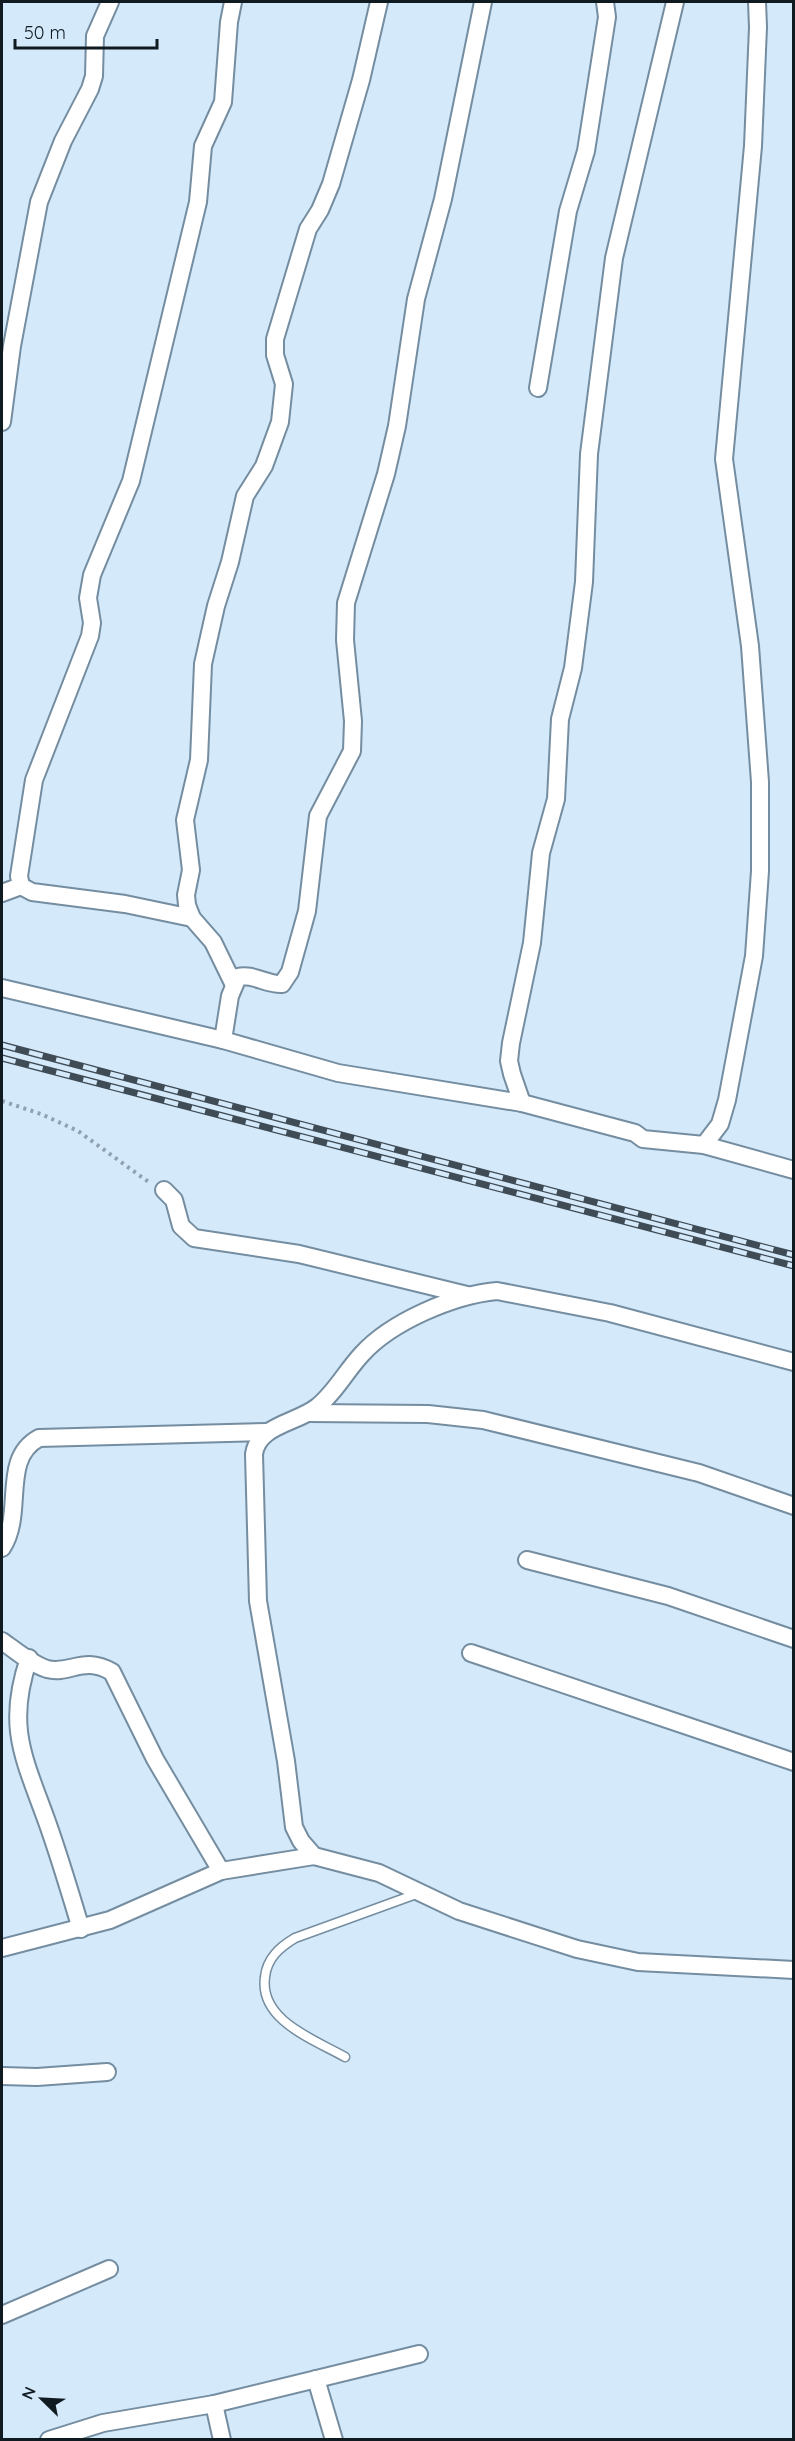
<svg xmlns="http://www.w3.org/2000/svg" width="795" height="2441" font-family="Quicksand,sans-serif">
  <rect width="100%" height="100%" fill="#d4e9fa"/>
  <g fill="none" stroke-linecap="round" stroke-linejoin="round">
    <g stroke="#748da0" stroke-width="11">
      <path id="service" d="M345 2057C313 2039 259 2020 265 1977 267 1958 280 1947 295 1938L419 1893"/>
    </g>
    <g stroke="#748da0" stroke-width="20">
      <g id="minor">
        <path d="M538 388 568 211 586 151 607 17 605 2"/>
        <path d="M2 422 12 346 39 202 63 141 90 89 94 76 95 36 110 2"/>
        <path d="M2 893 21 886"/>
        <path d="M192 918 125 904 32 892 21 886 19 876 34 780 90 636 92 623 88 598 92 575 131 481 198 202 203 146 223 102 229 22 233 2"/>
        <path d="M233 983 213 942 192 918 187 905 186 895 191 870 185 820 199 760 203 664 216 606 230 562 245 496 264 466 280 422 284 384 275 355V339L308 229 320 210 331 184 361 80 379 2"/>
        <path d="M2 988 223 1040 338 1073 522 1103 635 1133 643 1139 704 1145 720 1124 727 1100 754 956 760 871V782L750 646 724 459 753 146 758 27 757 2"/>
        <path d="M223 1040 230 996 238 977C252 973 267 985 282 984L290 972 307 911 318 816 352 751 353 721 345 640 346 603 386 474 397 426 416 299 443 199 483 2"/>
        <path d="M522 1103 512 1074 509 1061 511 1043 532 943 541 853 556 799 560 719 573 668 584 582 589 454 614 258 675 2"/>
        <path d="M704 1145 794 1170"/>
        <path d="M164 1190 174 1200 181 1226 194 1238 299 1254 467 1295"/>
        <path d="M794 1362 610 1313 497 1291C453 1295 391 1322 362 1354 346 1371 335 1393 317 1407 297 1423 258 1425 254 1454L258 1601 286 1761 294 1827 301 1841 314 1856 379 1873 459 1911 577 1949 638 1962 794 1970"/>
        <path d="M309 1413 428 1414 483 1420 699 1473 794 1506"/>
        <path d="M2 1548C25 1513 0 1459 39 1438L267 1432"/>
        <path d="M527 1560 668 1596 794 1639"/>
        <path d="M2 1641C15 1650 31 1664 47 1669 70 1675 83 1655 112 1672L155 1759 221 1871"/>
        <path d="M471 1653 794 1762"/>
        <path d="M29 1658C6 1725 23 1756 46 1819 59 1855 70 1892 81 1929"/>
        <path d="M2 1948 110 1920 221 1871 314 1856"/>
        <path d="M2 2076 37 2077 107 2072"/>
        <path d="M2 2315 109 2269"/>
        <path d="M316 2379 334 2440"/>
        <path d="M214 2404 222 2440"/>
        <path d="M49 2440 103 2423 214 2404 419 2354"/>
      </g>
    </g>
    <path stroke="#90a1af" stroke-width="4" stroke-dasharray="3 4.5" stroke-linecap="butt" d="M2 1101 41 1114 78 1131 150 1183"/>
    <use href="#service" stroke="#fff" stroke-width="8"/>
    <use href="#minor" stroke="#fff" stroke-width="16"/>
    <g stroke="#3f4b55" stroke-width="7">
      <g id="rail">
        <path d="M2 1045 794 1255"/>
        <path d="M2 1058 794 1266"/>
      </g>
    </g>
    <use href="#rail" stroke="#d4e9fa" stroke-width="4.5" stroke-dasharray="14" stroke-linecap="butt"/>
  </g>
  <rect width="795" height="2441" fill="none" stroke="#101a21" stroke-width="6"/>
  <g transform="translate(42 2399) rotate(294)" stroke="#d4e9fa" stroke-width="4.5" paint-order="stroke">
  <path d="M0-4.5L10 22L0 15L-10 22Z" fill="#101a21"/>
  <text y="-9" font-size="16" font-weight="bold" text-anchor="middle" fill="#101a21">N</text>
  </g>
  <path d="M15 39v9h142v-9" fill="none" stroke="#101a21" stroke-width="3"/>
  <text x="24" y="39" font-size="18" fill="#101a21" stroke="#d4e9fa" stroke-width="4.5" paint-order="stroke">50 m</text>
</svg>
